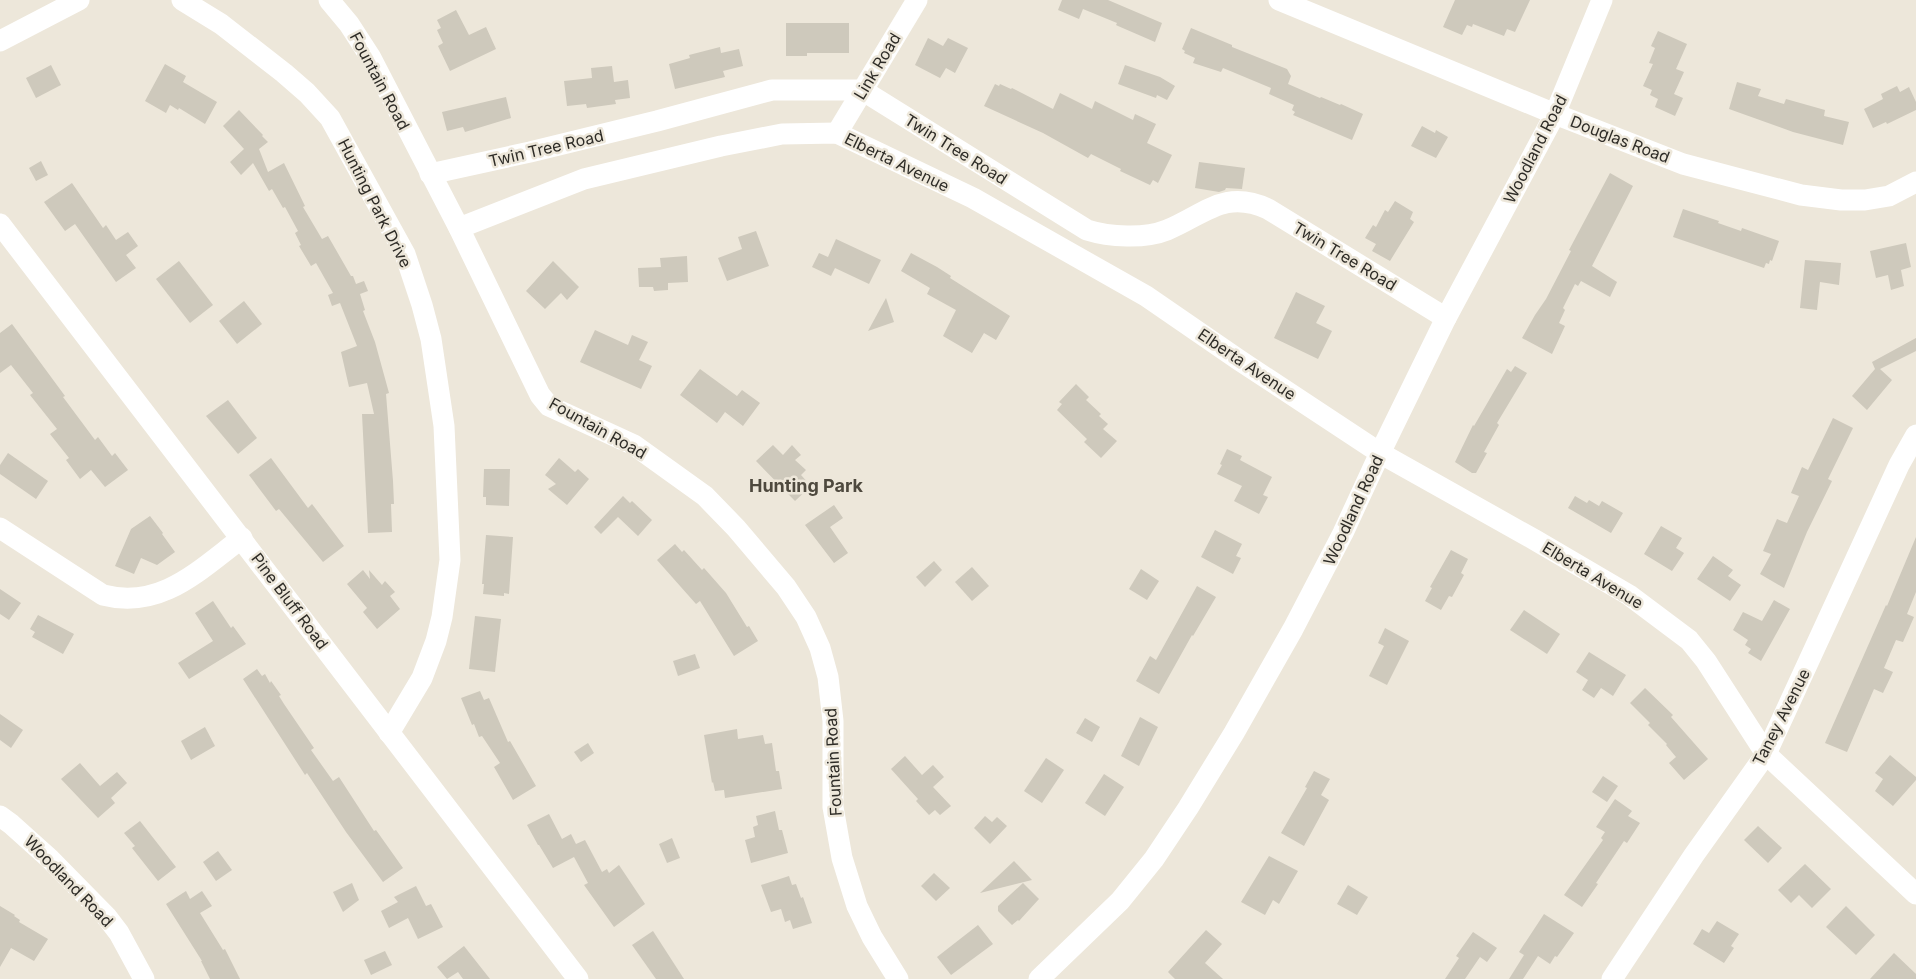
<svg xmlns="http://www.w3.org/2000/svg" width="1916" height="979" font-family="Inter,sans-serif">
  <rect width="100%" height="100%" fill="#ede7da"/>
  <g fill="#cec9bc">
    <path d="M1062 0H1108L1162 23 1155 42 1118 26 1116 25 1117 23 1083 9 1079 19 1058 10Z"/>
    <path d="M1455 0H1530L1515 32 1507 29 1504 36 1473 24 1472 27 1467 25 1462 35 1443 27Z"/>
    <path d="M456 10 469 35 486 27 496 49 450 71 438 46 443 43 437 30 441 28 437 20Z"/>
    <path d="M786 23H849V53H807V56H786Z"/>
    <path d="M1191 28 1232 45V47L1287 69 1291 76 1288 84 1320 98 1321 97 1340 105 1341 104 1363 114 1352 140 1293 115 1295 112 1292 110 1294 105 1269 94 1271 88 1223 68 1221 72 1193 63 1195 58 1184 53 1185 51 1182 49Z"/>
    <path d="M1658 31 1687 44 1676 69 1684 72 1674 94 1683 98 1675 116 1655 107 1658 99 1650 95 1652 90 1643 86 1653 64 1649 63 1655 48 1651 46Z"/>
    <path d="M928 38 943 46 948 38 968 48 955 73 946 68 940 78 915 65Z"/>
    <path d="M720 47 721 53 739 49 743 66 723 71 725 77 675 89 669 64 690 58 689 55Z"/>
    <path d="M165 64 186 76 183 82 217 102 205 124 179 108 178 110 170 105 166 113 145 101Z"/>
    <path d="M51 65 61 85 36 98 26 78Z"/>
    <path d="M1125 65 1160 77 1175 86 1167 100 1157 95 1156 98 1118 84Z"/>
    <path d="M612 66 614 82 628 80 630 98 615 100 616 104 587 108 586 104 567 106 564 81 592 78 591 68Z"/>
    <path d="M1737 82 1761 89 1758 96 1784 104 1786 99 1825 110 1824 116 1849 122 1843 145 1793 132 1729 109Z"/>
    <path d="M995 84 999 86 1000 84 1011 89 1012 88 1053 109 1060 93 1092 109 1095 101 1133 120 1135 114 1156 124 1147 143 1172 155 1158 183 1153 180 1150 185 1120 171 1121 169 1091 154 1088 158 1043 133 984 106Z"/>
    <path d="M1897 86 1900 92 1909 87 1916 102V110L1887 124 1886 122 1873 128 1864 109 1883 99 1881 94Z"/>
    <path d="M506 97 511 118 465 132 463 127 447 131 442 112Z"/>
    <path d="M239 110 263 135 262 136 268 142 259 149 268 172 284 163 305 206 303 207 322 239 328 236 351 276H353L356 284 364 281 368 291 360 294 365 310 363 311 375 342 389 393 386 394 393 481 394 504H391L392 532 368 533 362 414H374L367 383 349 387 341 352 357 346 340 303 332 306 328 295 333 293 316 263 311 266 299 246 301 245 295 233 298 231 285 207 283 208 272 189 269 191 253 163 241 175 230 162 244 149 223 126Z"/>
    <path d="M1422 126 1435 133 1436 130 1448 137 1436 158 1411 146Z"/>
    <path d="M41 161 48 175 36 181 29 168Z"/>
    <path d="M1199 162 1245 168 1242 189 1226 188 1225 190 1219 192 1195 188Z"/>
    <path d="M1610 173 1633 186 1592 266 1617 282 1610 297 1581 281 1578 286 1575 284 1563 308 1565 310 1559 323 1565 326 1552 354 1522 338 1535 315 1546 299 1571 251 1569 250Z"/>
    <path d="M72 183 103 228 106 225 116 240 128 232 138 246 126 255 136 268 116 282 75 224 65 231 44 202Z"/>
    <path d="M1395 201 1413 212 1410 219 1414 222 1390 261 1372 251 1376 244 1365 238 1373 225 1376 227 1385 210 1388 212Z"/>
    <path d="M1683 209 1719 221 1718 223 1741 231 1742 228 1779 241 1772 261 1770 260 1769 264 1766 263 1764 268 1673 237Z"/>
    <path d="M756 231 769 266 727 281 718 258 742 249 738 237Z"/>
    <path d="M836 239 881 260 869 284 835 268 831 276 812 267 819 253 828 257Z"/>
    <path d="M1906 243 1911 267 1901 270 1904 286 1891 290 1888 275 1876 278 1870 251Z"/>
    <path d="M911 253 937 267 951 276 950 278 1010 316 996 340 984 333 972 353 943 336 956 310 927 294 930 288 901 271Z"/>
    <path d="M687 256 688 282 668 283V290L654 291 653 287H639L638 268 661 267 660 258Z"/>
    <path d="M1805 260 1841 263 1839 285 1820 282 1817 310 1800 308Z"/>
    <path d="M179 261 213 305 190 323 156 279Z"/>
    <path d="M553 261 579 287 567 300 561 293 545 309 526 291Z"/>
    <path d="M1296 292 1325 306 1316 323 1332 331 1318 359 1274 338Z"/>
    <path d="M886 298 894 322 868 331Z"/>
    <path d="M244 301 262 324 237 344 219 321Z"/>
    <path d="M12 324 65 396 63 397 95 440 98 437 112 456 115 453 128 470 105 487 91 470 80 479 66 460 69 458 50 434 57 429 30 395 33 393 11 365 0 373V333Z"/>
    <path d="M595 330 628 345 632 335 648 342 639 360 652 366 641 389 580 362Z"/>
    <path d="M1916 338V351L1880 369 1892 380 1867 410 1852 396 1875 369 1872 362Z"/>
    <path d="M1515 366 1527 373 1497 423 1499 425 1484 452 1487 453 1476 473H1472L1455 462 1473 425 1474 426 1507 369 1511 372Z"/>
    <path d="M700 369 737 396 742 390 760 403 743 426 725 412 717 423 680 395Z"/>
    <path d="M1076 384 1089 397 1086 400 1101 414 1099 416 1108 424 1103 429 1117 441 1101 458 1084 442 1087 439 1057 410 1062 404 1059 402Z"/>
    <path d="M228 400 257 438 238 454 206 416Z"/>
    <path d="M1833 418 1853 428 1828 479 1832 481 1807 532 1784 588 1760 574 1771 554 1763 551 1777 519 1787 523 1799 496 1791 493 1802 467 1808 470Z"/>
    <path d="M773 445 783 455 792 445 801 455 795 460 806 470 801 475 811 486 795 501 756 461Z"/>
    <path d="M1227 449 1242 456 1240 460 1272 477 1263 495 1268 497 1259 514 1234 501 1242 486 1217 474 1222 465 1220 464Z"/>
    <path d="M8 453 48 481 36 499 0 474V465Z"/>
    <path d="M271 458 308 508 312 504 344 546 323 562 279 509 276 511 249 475Z"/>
    <path d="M559 458 575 472 578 469 589 479 567 505 548 489 556 484 545 475Z"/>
    <path d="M484 469H510L509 506 486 505V497H483Z"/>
    <path d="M623 496 630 503 632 501 652 520 638 536 618 517 601 534 594 527Z"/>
    <path d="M1575 496 1587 503 1589 500 1599 506 1602 501 1623 513 1611 533 1568 508Z"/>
    <path d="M834 505 843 518 830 527 848 553 834 563 805 525Z"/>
    <path d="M150 516 163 533 162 534 175 552 157 565 141 558 134 574 115 566 131 529Z"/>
    <path d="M1661 526 1682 538 1676 548 1684 553 1672 571 1644 554Z"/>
    <path d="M1215 530 1242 544 1236 556 1241 558 1233 574 1201 557Z"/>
    <path d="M486 535 513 537 509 594 504 593V596L483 594 484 584H482Z"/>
    <path d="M1916 537V592L1907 614 1914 617 1903 642 1896 640 1884 668 1893 672 1883 693 1874 689 1847 752 1825 743 1886 605 1887 606Z"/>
    <path d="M675 544 682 552 684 550 702 570 704 568 726 593 747 627 749 626 758 641 734 656 700 601 696 604 657 560Z"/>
    <path d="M1451 550 1468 559 1461 573 1464 575 1452 597 1449 596 1441 610 1425 601 1432 588 1430 587Z"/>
    <path d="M1713 556 1733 570 1728 576 1741 585 1730 601 1697 579Z"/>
    <path d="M934 561 942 570 925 587 916 577Z"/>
    <path d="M972 567 989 586 972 601 955 582Z"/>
    <path d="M1141 569 1159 581 1147 600 1129 589Z"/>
    <path d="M363 570 370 579 369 570 382 585 385 581 395 592 390 596 400 609 377 629 363 612 367 608 347 584Z"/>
    <path d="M1197 586 1216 597 1193 636 1192 635 1159 694 1136 681 1150 656 1156 660Z"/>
    <path d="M0 589 21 603 9 620 0 614Z"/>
    <path d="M1774 600 1790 609 1761 661 1748 653 1751 649 1745 645 1748 640 1733 630 1743 612 1762 621Z"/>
    <path d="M213 601 231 628 233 626 246 644 189 679 178 663 213 641 195 613Z"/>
    <path d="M1524 610 1560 634 1547 654 1510 630Z"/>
    <path d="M38 615 74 634 63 654 32 637 35 632 30 629Z"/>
    <path d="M475 616 501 619 495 672 469 669Z"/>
    <path d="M1385 628 1409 641 1387 685 1369 676 1384 646 1378 643Z"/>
    <path d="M1589 652 1626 675 1613 696 1601 688 1594 698 1582 690 1588 680 1576 672Z"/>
    <path d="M695 654 700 668 678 676 673 661Z"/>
    <path d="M257 669 262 676 265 674 270 683 271 681 281 695 279 696 284 704 314 748 311 750 333 781 339 777 374 831 376 830 403 868 383 882 346 832 307 773 305 775 243 679Z"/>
    <path d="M1645 688 1673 715 1671 717 1708 759 1684 780 1669 763 1676 757 1666 745 1667 744 1648 725 1650 723 1630 703Z"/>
    <path d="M480 691 484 700 489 698 508 742 510 741 536 786 513 800 494 767 500 763 482 736 479 737 474 724 472 725 461 698Z"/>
    <path d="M0 714 23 730 11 748 0 740Z"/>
    <path d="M1140 717 1158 727 1139 766 1121 756Z"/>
    <path d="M1085 718 1100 727 1092 742 1076 733Z"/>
    <path d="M205 727 215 746 191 760 181 741Z"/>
    <path d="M737 729 738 739 763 735 765 744 772 743 776 771H779L782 789 725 798 724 790 715 791 713 782 712 783 704 735Z"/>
    <path d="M588 743 594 753 581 762 574 752Z"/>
    <path d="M1890 755 1916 777V780L1893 806 1875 791 1883 779 1875 773Z"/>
    <path d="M905 756 922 775 933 765 944 777 933 787 951 806 940 815 935 810 929 815 916 801 918 799 891 769Z"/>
    <path d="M1046 758 1064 770 1042 803 1024 791Z"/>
    <path d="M80 763 100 786 117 772 127 783 111 798 115 803 98 818 61 779Z"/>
    <path d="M1314 771 1330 779 1321 795 1329 800 1304 846 1281 833 1307 788 1305 787Z"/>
    <path d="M1104 774 1124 787 1105 816 1085 803Z"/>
    <path d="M1603 776 1618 786 1607 802 1592 792Z"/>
    <path d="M1615 799 1632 811 1628 816 1640 823 1627 843 1624 841 1596 883 1598 884 1582 907 1564 895 1603 840 1601 838 1605 832 1596 827Z"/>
    <path d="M775 811 779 830H782L788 853 751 863 745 840 755 837 753 827 758 825 756 816Z"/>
    <path d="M549 814 562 839 571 834 576 844 585 840 602 872 607 869 609 873 619 865 645 904 614 927 584 885 588 883 574 857 553 868 539 845H538L527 825Z"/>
    <path d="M985 816 992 822 997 817 1007 826 990 844 974 828Z"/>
    <path d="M140 821 176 867 158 881 132 848 135 846 124 833Z"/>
    <path d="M1758 826 1782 848 1768 863 1744 840Z"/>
    <path d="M672 838 680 858 667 863 659 844Z"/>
    <path d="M218 851 232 870 216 881 203 862Z"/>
    <path d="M1269 856 1298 871 1279 904 1273 900 1265 915 1241 902Z"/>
    <path d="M1014 861 1032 880 980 893Z"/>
    <path d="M1805 864 1831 889 1812 908 1799 895 1791 903 1778 890Z"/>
    <path d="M934 873 950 888 936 901 921 886Z"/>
    <path d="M789 876 792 885 796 884 801 898 803 897 812 923 793 929 790 920 785 922 781 909 771 912 761 885Z"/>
    <path d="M352 883 359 900 343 912 333 892Z"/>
    <path d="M1023 883 1039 899 1019 921 1018 920 1012 925 998 911V906Z"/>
    <path d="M1348 885 1368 897 1357 915 1337 904Z"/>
    <path d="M416 886 426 906 431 904 443 927 418 939 408 918 389 928 381 911 398 902 394 897Z"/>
    <path d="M186 891 190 899 202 891 212 906 200 913 223 950 225 949 240 979H210L201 961H202L166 904Z"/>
    <path d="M0 906 15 915 14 916 20 920 19 922 48 939 34 961 11 948 0 967Z"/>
    <path d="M1846 906 1875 935 1856 955 1826 927Z"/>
    <path d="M1544 914 1574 933 1557 957 1555 956 1550 964 1538 956 1523 979H1509L1524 955 1519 952Z"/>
    <path d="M1717 921 1739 934 1731 946 1734 948 1724 963 1693 944 1702 929 1709 933Z"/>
    <path d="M978 925 993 944 951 975 937 957Z"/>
    <path d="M1206 930 1222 944 1205 963 1223 979H1175L1168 972Z"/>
    <path d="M653 931 684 979H656L632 945Z"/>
    <path d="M1473 932 1497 948 1487 962 1480 957 1465 979H1445L1459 958 1456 956Z"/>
    <path d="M464 946 490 979H463L458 972 447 979 437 967Z"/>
    <path d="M385 951 392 965 371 975 364 960Z"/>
    <path d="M1894 953 1916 974V979H1870Z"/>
  </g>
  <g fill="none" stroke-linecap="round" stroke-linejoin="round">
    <g stroke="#fff" stroke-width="21">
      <path d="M182 0 221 24 284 73 307 93 330 118 405 254 422 305 431 339 444 426 450 560 442 617 436 641 422 678 389 733"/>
      <path d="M329 0 349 24 371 58 459 228 540 395 549 406 634 445 705 496 736 528 786 587 806 617 820 648 828 677 833 721V807L842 858 857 906 872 937 898 979"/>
      <path d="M1279 0 1555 114 1683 164 1801 195 1841 200H1865L1889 196 1916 182"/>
      <path d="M0 41 79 0"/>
      <path d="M837 133 917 0"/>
      <path d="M430 174 530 152 657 121 772 90H862L1087 230C1109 237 1145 239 1167 230 1205 214 1225 189 1268 209L1446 318"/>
      <path d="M0 224 578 979"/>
      <path d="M459 228 584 179 721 146 782 134 837 133 973 198 1146 296 1239 360 1380 453 1535 540 1629 595 1689 640 1706 661 1766 754 1916 894"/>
      <path d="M0 528 103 595C161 610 199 570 242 538"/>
      <path d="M0 816 11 824 50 859 106 916 119 933 144 979"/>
      <path d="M1039 979 1120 901 1154 859 1188 808 1234 733 1293 629 1343 533 1380 453 1446 318 1555 114 1602 0"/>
      <path d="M1612 979 1694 855 1766 754 1899 465 1916 435"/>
    </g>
  </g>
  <g text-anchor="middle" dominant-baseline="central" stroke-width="5" stroke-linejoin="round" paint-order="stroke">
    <g font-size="16" fill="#2e2c27" stroke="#ede7da">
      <text transform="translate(877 66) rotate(-59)">Link Road</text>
      <text transform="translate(380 81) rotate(62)">Fountain Road</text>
      <text transform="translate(1620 139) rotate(21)">Douglas Road</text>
      <text transform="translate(546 148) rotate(-13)">Twin Tree Road</text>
      <text transform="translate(956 149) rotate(32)">Twin Tree Road</text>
      <text transform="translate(1535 149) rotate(-63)">Woodland Road</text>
      <text transform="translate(897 162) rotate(26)">Elberta Avenue</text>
      <text transform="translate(375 203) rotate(63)">Hunting Park Drive</text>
      <text transform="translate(1345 256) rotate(31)">Twin Tree Road</text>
      <text transform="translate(1247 364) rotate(34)">Elberta Avenue</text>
      <text transform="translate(598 428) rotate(29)">Fountain Road</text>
      <text transform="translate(1353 510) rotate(-65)">Woodland Road</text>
      <text transform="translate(1593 575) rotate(31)">Elberta Avenue</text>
      <text transform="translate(290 601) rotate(53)">Pine Bluff Road</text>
      <text transform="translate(1781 717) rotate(-63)">Taney Avenue</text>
      <text transform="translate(833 762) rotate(-93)">Fountain Road</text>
      <text transform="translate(69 881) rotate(46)">Woodland Road</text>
    </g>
    <g font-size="18" font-weight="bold" fill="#4e493e" stroke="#ede7da">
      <text x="806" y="485">Hunting Park</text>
    </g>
  </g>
</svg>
